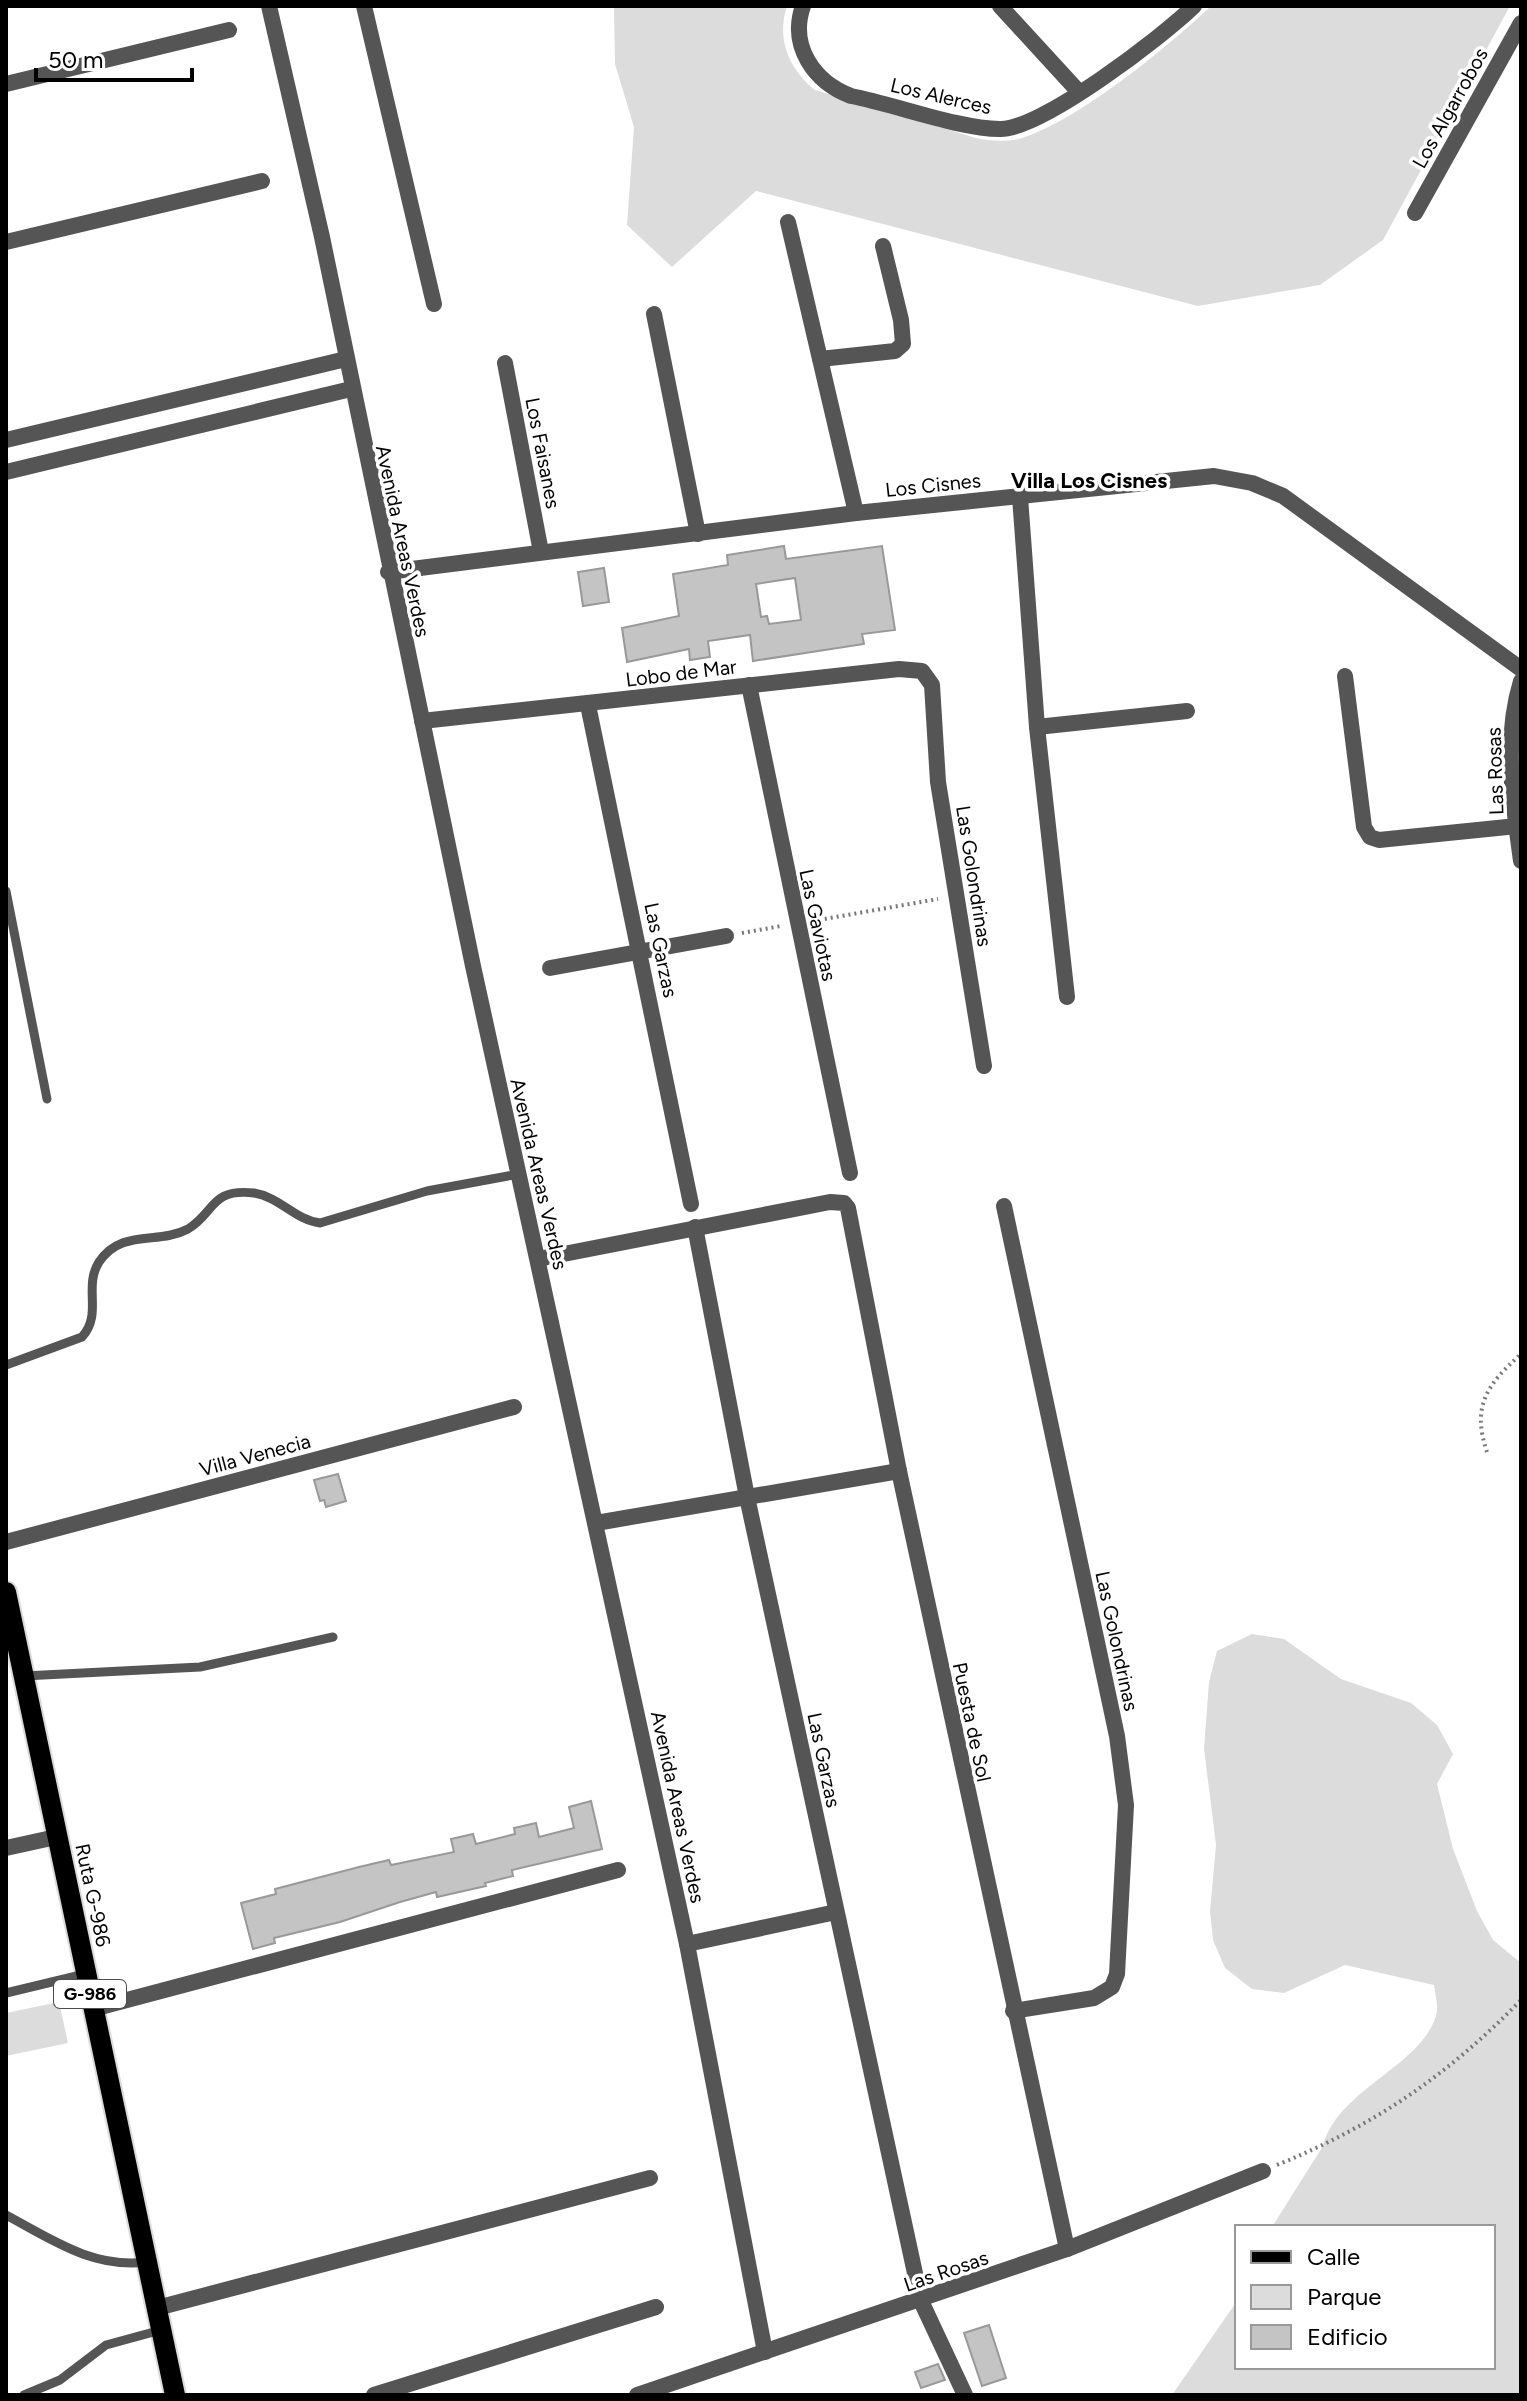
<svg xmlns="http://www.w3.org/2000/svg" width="1527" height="2401" font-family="Figtree,sans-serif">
  <rect width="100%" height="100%" fill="#fff"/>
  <g fill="#dcdcdc">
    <path d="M614 6H787C776 39 789 69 815 90L976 138C990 141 1004 142 1019 139 1075 123 1168 47 1211 6H1510L1383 240 1320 285 1198 306 756 191 672 267 627 225 634 127 615 64Z"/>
    <path d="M1252 1634 1284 1639 1341 1679 1411 1703 1437 1725 1453 1754 1437 1784 1453 1849 1477 1911 1493 1940 1521 1963V2395H1172L1237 2301V2367H1493V2227H1272L1323 2146C1337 2090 1420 2067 1436 2016 1439 2007 1435 1994 1434 1985L1345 1965 1284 1993 1252 1989 1225 1968 1213 1940 1210 1911 1216 1845 1204 1749 1209 1682 1217 1651Z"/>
    <path d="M59 2002 68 2043 6 2056V2013Z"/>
  </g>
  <g fill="#c4c4c4" stroke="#999" stroke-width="2" fill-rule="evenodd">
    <path d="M784 546 786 559 882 546 895 630 862 634 864 644 753 661 750 635 708 641 710 657 690 660 689 649 627 662 622 628 679 616 673 574 728 565 727 555ZM795 578 801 620 769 624 767 616 761 617 756 584Z"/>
    <path d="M604 568 609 602 583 606 578 572Z"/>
    <path d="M338 1474 346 1501 326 1507 324 1500 320 1501 314 1480Z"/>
    <path d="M591 1801 602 1849 512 1870 513 1876 485 1883 486 1886 437 1897 436 1892 400 1902 340 1922 274 1938 275 1943 253 1949 241 1903 276 1894 275 1889 359 1867 389 1860 391 1865 454 1852 451 1839 473 1834 476 1844 515 1834 514 1828 536 1823 539 1837 574 1828 569 1807Z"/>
    <path d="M989 2325 1006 2378 982 2386 964 2333Z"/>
    <path d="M938 2364 945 2380 921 2388 915 2372Z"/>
  </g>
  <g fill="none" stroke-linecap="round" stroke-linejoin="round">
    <g stroke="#dbdbdb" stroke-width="24">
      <path id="primary" d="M6 1592 175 2395"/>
    </g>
    <g stroke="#777" stroke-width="4" stroke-dasharray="2 4" stroke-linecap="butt">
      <path d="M813 921 938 899"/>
      <path d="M742 933 781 926"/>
      <path d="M1487 1452C1471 1405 1488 1384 1521 1354"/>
      <path d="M1277 2165C1375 2125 1447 2076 1521 2000"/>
    </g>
    <g stroke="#555" stroke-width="9">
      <path d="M6 891 47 1099"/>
      <path d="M6 1365 82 1337C103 1314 83 1287 99 1262 122 1228 158 1245 188 1229 215 1213 210 1188 254 1193 280 1197 295 1220 320 1223L427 1191 519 1174"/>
      <path d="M24 1676 200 1667 333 1637"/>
      <path d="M6 1993 85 1974"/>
      <path d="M6 2215C51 2239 93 2269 147 2262"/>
      <path d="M24 2395 60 2380 106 2345 161 2330"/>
    </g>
    <g stroke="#555" stroke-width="16">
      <path d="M269 6 322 237 473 966 687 1944 765 2352"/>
      <path d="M364 6 434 304"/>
      <path d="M803 6C789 46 814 82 851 96 894 104 959 129 1000 129 1041 130 1162 37 1194 6"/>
      <path d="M1000 6 1078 91"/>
      <path d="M6 84 229 30"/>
      <path d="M1415 213 1521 23"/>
      <path d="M788 222 856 513"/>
      <path d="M6 242 262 181"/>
      <path d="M654 314 698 534"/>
      <path d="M820 359 895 351 903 344 901 320 883 246"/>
      <path d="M505 363 541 552"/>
      <path d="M6 440 346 359"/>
      <path d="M6 472 351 389"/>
      <path d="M1020 497 1037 727 1067 997"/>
      <path d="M388 572 856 513 1214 476 1252 483 1283 496 1521 669"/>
      <path d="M1345 676 1364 827 1370 837 1379 840 1517 826"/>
      <path d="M1521 681C1503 739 1513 802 1521 861"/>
      <path d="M749 685 850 1173"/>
      <path d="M588 705 691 1204"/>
      <path d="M422 721 899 669 922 671 932 685 938 782 984 1066"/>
      <path d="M1037 727 1187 711"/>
      <path d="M550 968 726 936"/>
      <path d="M1004 1206 1117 1736 1126 1805 1117 1974 1112 1987 1094 1998 1013 2011"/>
      <path d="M695 1227 747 1497 921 2301 965 2395"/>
      <path d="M538 1259 830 1202 844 1203 848 1208 899 1471 1067 2249"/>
      <path d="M596 1523 899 1471"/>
      <path d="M6 1542 514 1407"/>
      <path d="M6 1848 56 1837"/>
      <path d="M687 1944 836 1912"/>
      <path d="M93 2009 618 1870"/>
      <path d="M157 2308 650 2178"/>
      <path d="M374 2395 656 2307"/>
      <path d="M637 2395 1067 2249 1263 2171"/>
    </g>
    <use href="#primary" stroke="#000" stroke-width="20"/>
  </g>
  <g text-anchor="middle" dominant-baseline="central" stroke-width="7" stroke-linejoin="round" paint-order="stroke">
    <rect fill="#fff" stroke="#4c4c4c" stroke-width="2" x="54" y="1980" width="72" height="28" rx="6"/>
    <g font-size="18" font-weight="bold" fill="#000">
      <text x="90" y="1994">G-986</text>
    </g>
    <g font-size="20" fill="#000" stroke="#fff">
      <text transform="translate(941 96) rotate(13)">Los Alerces</text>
      <text transform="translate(1450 108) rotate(-61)">Los Algarrobos</text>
      <text transform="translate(543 453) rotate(79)">Los Faisanes</text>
      <text transform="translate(933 485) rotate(-6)">Los Cisnes</text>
      <text transform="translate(403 541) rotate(78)">Avenida Areas Verdes</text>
      <text transform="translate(681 673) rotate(-7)">Lobo de Mar</text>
      <text transform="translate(1495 771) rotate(-92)">Las Rosas</text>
      <text transform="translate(974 876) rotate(81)">Las Golondrinas</text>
      <text transform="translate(818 925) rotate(78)">Las Gaviotas</text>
      <text transform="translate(661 950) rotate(78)">Las Garzas</text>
      <text transform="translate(539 1174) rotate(77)">Avenida Areas Verdes</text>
      <text transform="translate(255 1455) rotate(-15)">Villa Venecia</text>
      <text transform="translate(1117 1641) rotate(78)">Las Golondrinas</text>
      <text transform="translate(972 1722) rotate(78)">Puesta de Sol</text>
      <text transform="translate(824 1760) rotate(78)">Las Garzas</text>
      <text transform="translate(678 1807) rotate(78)">Avenida Areas Verdes</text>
      <text transform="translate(93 1895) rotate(78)">Ruta G-986</text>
      <text transform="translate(946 2271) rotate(-19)">Las Rosas</text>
    </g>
    <g font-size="22" font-weight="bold" fill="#000" stroke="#fff">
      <text x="1089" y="480">Villa Los Cisnes</text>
    </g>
  </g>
  <rect width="1527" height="2401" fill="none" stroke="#000000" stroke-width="16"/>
  <rect x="1235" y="2225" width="260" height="144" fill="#ffffff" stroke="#999999" stroke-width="2"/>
  <rect x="1251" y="2251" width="40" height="12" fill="#000000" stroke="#999999" stroke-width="2"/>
  <text x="1307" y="2265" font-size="24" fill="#000000">Calle</text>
  <rect x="1251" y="2285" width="40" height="24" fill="#dcdcdc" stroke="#999999" stroke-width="2"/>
  <text x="1307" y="2305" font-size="24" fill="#000000">Parque</text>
  <rect x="1251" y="2325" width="40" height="24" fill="#c4c4c4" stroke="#999999" stroke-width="2"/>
  <text x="1307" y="2345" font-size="24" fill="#000000">Edificio</text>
  <path d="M36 68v12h156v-12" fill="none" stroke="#000000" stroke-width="4"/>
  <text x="48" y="68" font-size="24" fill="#000000" stroke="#ffffff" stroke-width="6" paint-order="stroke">50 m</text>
</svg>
